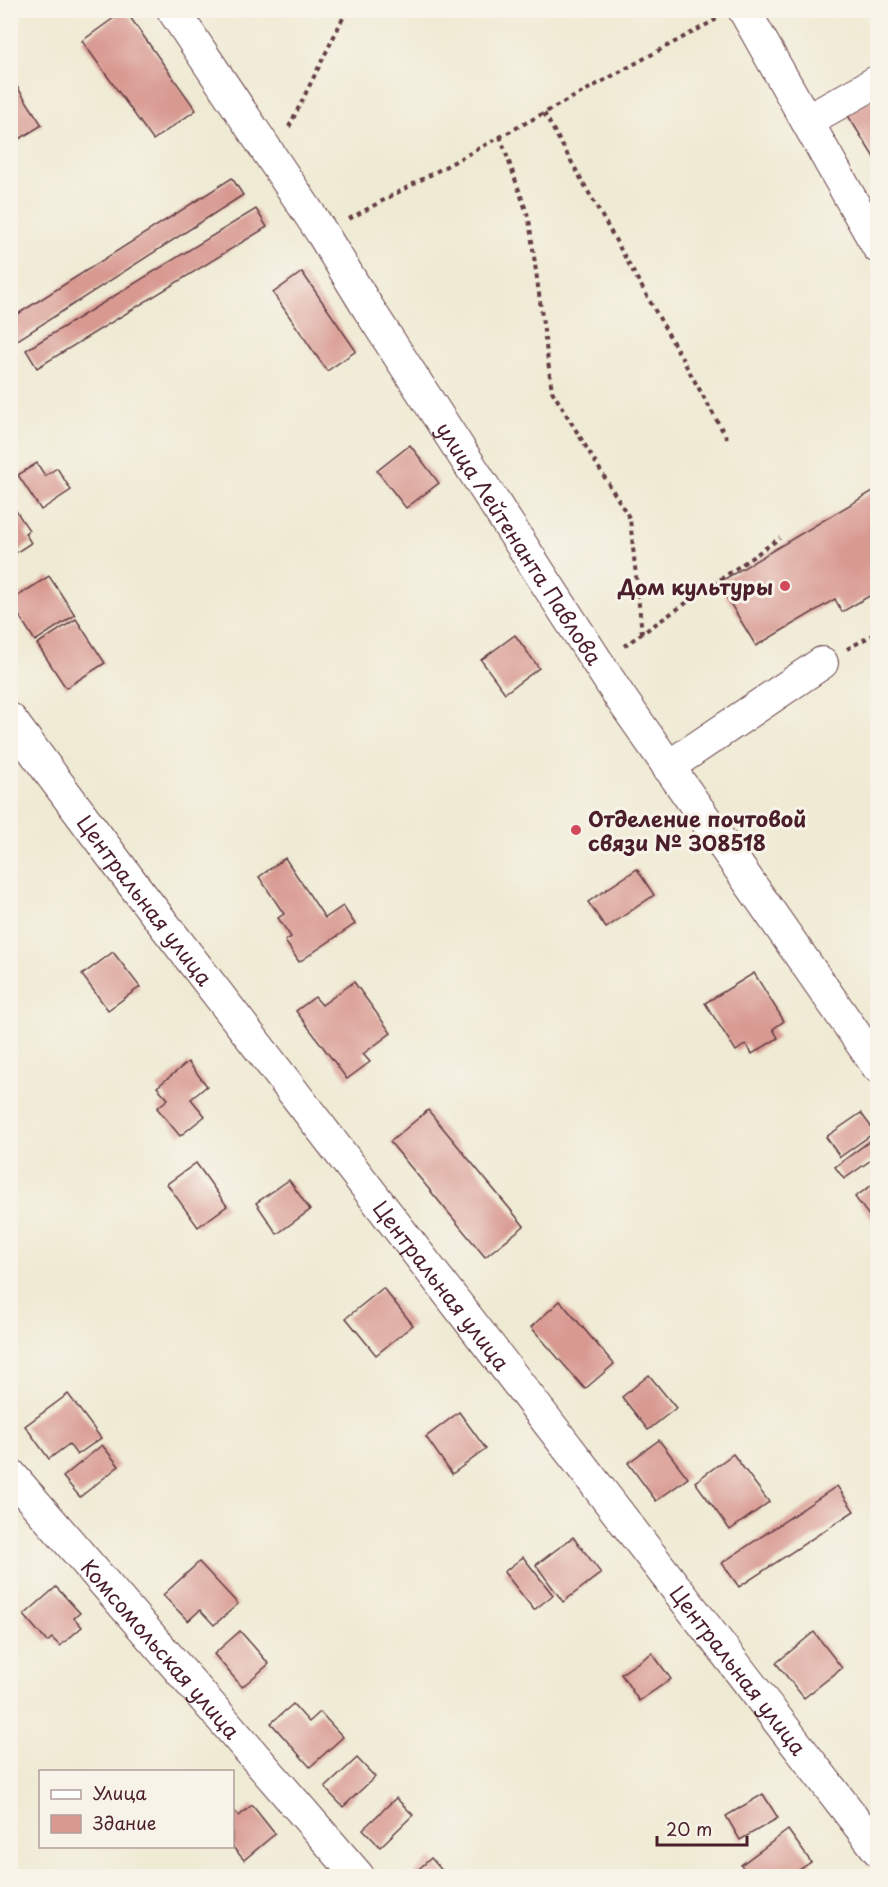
<svg xmlns="http://www.w3.org/2000/svg" width="888" height="1887" font-family="'Playpen Sans',sans-serif">
  <rect width="100%" height="100%" fill="#f7f3e8"/>
  <filter id="ink" filterUnits="userSpaceOnUse"><feTurbulence type="fractalNoise" baseFrequency=".0167" numOctaves="2"/><feDisplacementMap in="SourceGraphic" scale="12" xChannelSelector="R" yChannelSelector="G"/><feConvolveMatrix kernelMatrix="1 2 1 2 8 2 1 2 1" color-interpolation-filters="sRGB"/></filter>
  <filter id="wash" filterUnits="userSpaceOnUse"><feTurbulence type="fractalNoise" baseFrequency=".008" numOctaves="4" result="noise"/><feDisplacementMap in="SourceGraphic" scale="24" xChannelSelector="R" yChannelSelector="G"/><feGaussianBlur stdDeviation="1.35" result="paint"/><feColorMatrix in="noise" values="0 0 0 0 0 0 0 0 0 0 0 0 0 0 0 0 0 1.4 0 .05"/><feComposite in="paint" operator="in"/></filter>
  <g filter="url(#wash)">
    <rect width="100%" height="100%" fill="#efead3"/>
    <g id="blocks">
      <g fill="#d89991">
        <path d="M125 10 196 110 153 140 82 41Z"/>
        <path d="M10 76 42 125 10 145Z"/>
        <path d="M878 95V164L847 114Z"/>
        <path d="M232 178 243 195 10 345V319Z"/>
        <path d="M256 209 267 227 37 368 26 350Z"/>
        <path d="M302 272 356 351 327 371 273 293Z"/>
        <path d="M410 445 439 483 406 508 377 471Z"/>
        <path d="M37 463 45 476 57 468 71 490 41 510 18 475Z"/>
        <path d="M878 488V591L842 612 835 599 756 646 718 583Z"/>
        <path d="M10 502 29 530 25 533 31 543 14 554 10 548Z"/>
        <path d="M49 576 75 615 35 641 10 601Z"/>
        <path d="M76 619 105 663 66 688 37 644Z"/>
        <path d="M515 635 539 668 505 693 481 660Z"/>
        <path d="M285 858 325 918 343 906 355 924 299 962 285 941 291 937 278 918 284 914 259 877Z"/>
        <path d="M637 869 654 895 606 928 588 902Z"/>
        <path d="M113 952 140 987 108 1010 82 975Z"/>
        <path d="M754 973 784 1021 773 1029 778 1038 752 1054 746 1044 736 1051 705 1003Z"/>
        <path d="M354 982 391 1033 363 1054 370 1062 347 1079 296 1011 315 997 322 1005Z"/>
        <path d="M188 1062 207 1086 191 1099 205 1116 180 1136 157 1108 168 1099 157 1087Z"/>
        <path d="M428 1110 524 1226 485 1257 390 1142Z"/>
        <path d="M861 1113 875 1132 840 1157 826 1137Z"/>
        <path d="M878 1135V1155L844 1179 835 1167Z"/>
        <path d="M196 1163 227 1206 198 1227 167 1184Z"/>
        <path d="M289 1180 310 1210 277 1234 256 1203Z"/>
        <path d="M878 1181V1228L855 1197Z"/>
        <path d="M383 1288 413 1325 376 1355 346 1318Z"/>
        <path d="M560 1301 614 1364 585 1389 531 1327Z"/>
        <path d="M649 1375 676 1408 648 1430 622 1397Z"/>
        <path d="M68 1394 101 1438 77 1455 69 1444 49 1459 25 1426Z"/>
        <path d="M459 1412 486 1449 452 1474 426 1437Z"/>
        <path d="M659 1440 688 1478 656 1501 628 1463Z"/>
        <path d="M102 1445 119 1466 80 1497 63 1477Z"/>
        <path d="M733 1454 769 1502 730 1530 695 1482Z"/>
        <path d="M837 1486 854 1511 739 1587 722 1563Z"/>
        <path d="M573 1537 601 1573 563 1602 536 1565Z"/>
        <path d="M523 1557 553 1595 534 1610 504 1572Z"/>
        <path d="M199 1562 238 1604 214 1625 200 1610 188 1621 163 1595Z"/>
        <path d="M56 1587 80 1613 74 1618 82 1627 60 1646 52 1638 47 1642 24 1615Z"/>
        <path d="M240 1631 269 1664 242 1687 214 1654Z"/>
        <path d="M814 1632 842 1668 804 1698 776 1663Z"/>
        <path d="M652 1653 671 1679 639 1701 621 1674Z"/>
        <path d="M293 1704 309 1722 320 1712 343 1737 310 1767 271 1723Z"/>
        <path d="M357 1758 375 1777 343 1807 325 1788Z"/>
        <path d="M763 1794 778 1818 740 1840 726 1816Z"/>
        <path d="M396 1798 413 1815 380 1847 363 1829Z"/>
        <path d="M252 1805 275 1834 244 1860 232 1846V1809L239 1816Z"/>
        <path d="M788 1830 811 1862 790 1876H749L741 1865Z"/>
        <path d="M431 1858 447 1876H411Z"/>
      </g>
    </g>
  </g>
  <g filter="url(#ink)">
    <use href="#blocks" fill-opacity="0" stroke="#633d44" stroke-width="1.5"/>
    <g fill="none" stroke-linecap="round" stroke-linejoin="round">
      <g stroke="#633d44" stroke-width="34">
        <g id="minor">
          <path id="s1" d="M173 10 322 233 368 308 620 697 878 1067"/>
          <path d="M744 10 878 247"/>
          <path d="M807 121 878 81"/>
          <path id="s2" d="M10 719 132 883 878 1850"/>
          <path d="M668 767 822 663"/>
          <path id="s3" d="M10 1474 358 1876"/>
        </g>
      </g>
      <g stroke="#633d44" stroke-width="4" stroke-dasharray="4.5 4.5" stroke-linecap="butt">
        <path d="M544 113 729 442"/>
        <path d="M289 127 347 10"/>
        <path d="M500 136 529 219 552 391 630 519 642 633"/>
        <path d="M349 219 717 19"/>
        <path d="M624 646 780 538"/>
        <path d="M847 649 878 632"/>
      </g>
      <use href="#minor" stroke="#fff" stroke-width="32"/>
    </g>
  </g>
  <g fill="#d1495b" stroke="#f7f3e8" stroke-width="2">
    <circle cx="785" cy="586" r="6"/>
    <circle cx="576" cy="830" r="6"/>
  </g>
  <g text-anchor="middle" dominant-baseline="central" stroke-width="6" stroke-linejoin="round" paint-order="stroke">
    <g font-size="21" fill="#4a1f2b" stroke="#f7f3e8">
      <text stroke="none"><textPath href="#s1" startOffset="636">улица Лейтенанта Павлова</textPath></text>
      <text stroke="none"><textPath href="#s2" startOffset="226">Центральная улица</textPath></text>
      <text stroke="none"><textPath href="#s2" startOffset="712">Центральная улица</textPath></text>
      <text stroke="none"><textPath href="#s3" startOffset="231">Комсомольская улица</textPath></text>
      <text stroke="none"><textPath href="#s2" startOffset="1198">Центральная улица</textPath></text>
    </g>
    <g font-size="21" font-weight="bold" fill="#4a1f2b" stroke="#f7f3e8" text-anchor="end">
      <text x="773" y="586">Дом культуры</text>
      <text x="588" y="818" text-anchor="start">Отделение почтовой<tspan x="588" dy="24">связи № 308518</tspan></text>
    </g>
  </g>
  <rect width="888" height="1887" fill="none" stroke="#f7f3e8" stroke-width="36"/>
  <rect x="39" y="1770" width="195" height="78" fill="#f7f3e8" stroke="#b29e9c" stroke-width="1.5"/>
  <rect x="51" y="1790" width="30" height="9" fill="#ffffff" stroke="#b29e9c" stroke-width="1.5"/>
  <text x="93" y="1800" font-size="18" fill="#4a1f2b">Улица</text>
  <rect x="51" y="1815" width="30" height="18" fill="#d89991" stroke="#b29e9c" stroke-width="1.5"/>
  <text x="93" y="1830" font-size="18" fill="#4a1f2b">Здание</text>
  <path d="M657 1836v9h90v-9" fill="none" stroke="#4a1f2b" stroke-width="3"/>
  <text x="666" y="1836" font-size="18" fill="#4a1f2b" stroke="#f7f3e8" stroke-width="4.5" paint-order="stroke">20 m</text>
</svg>
